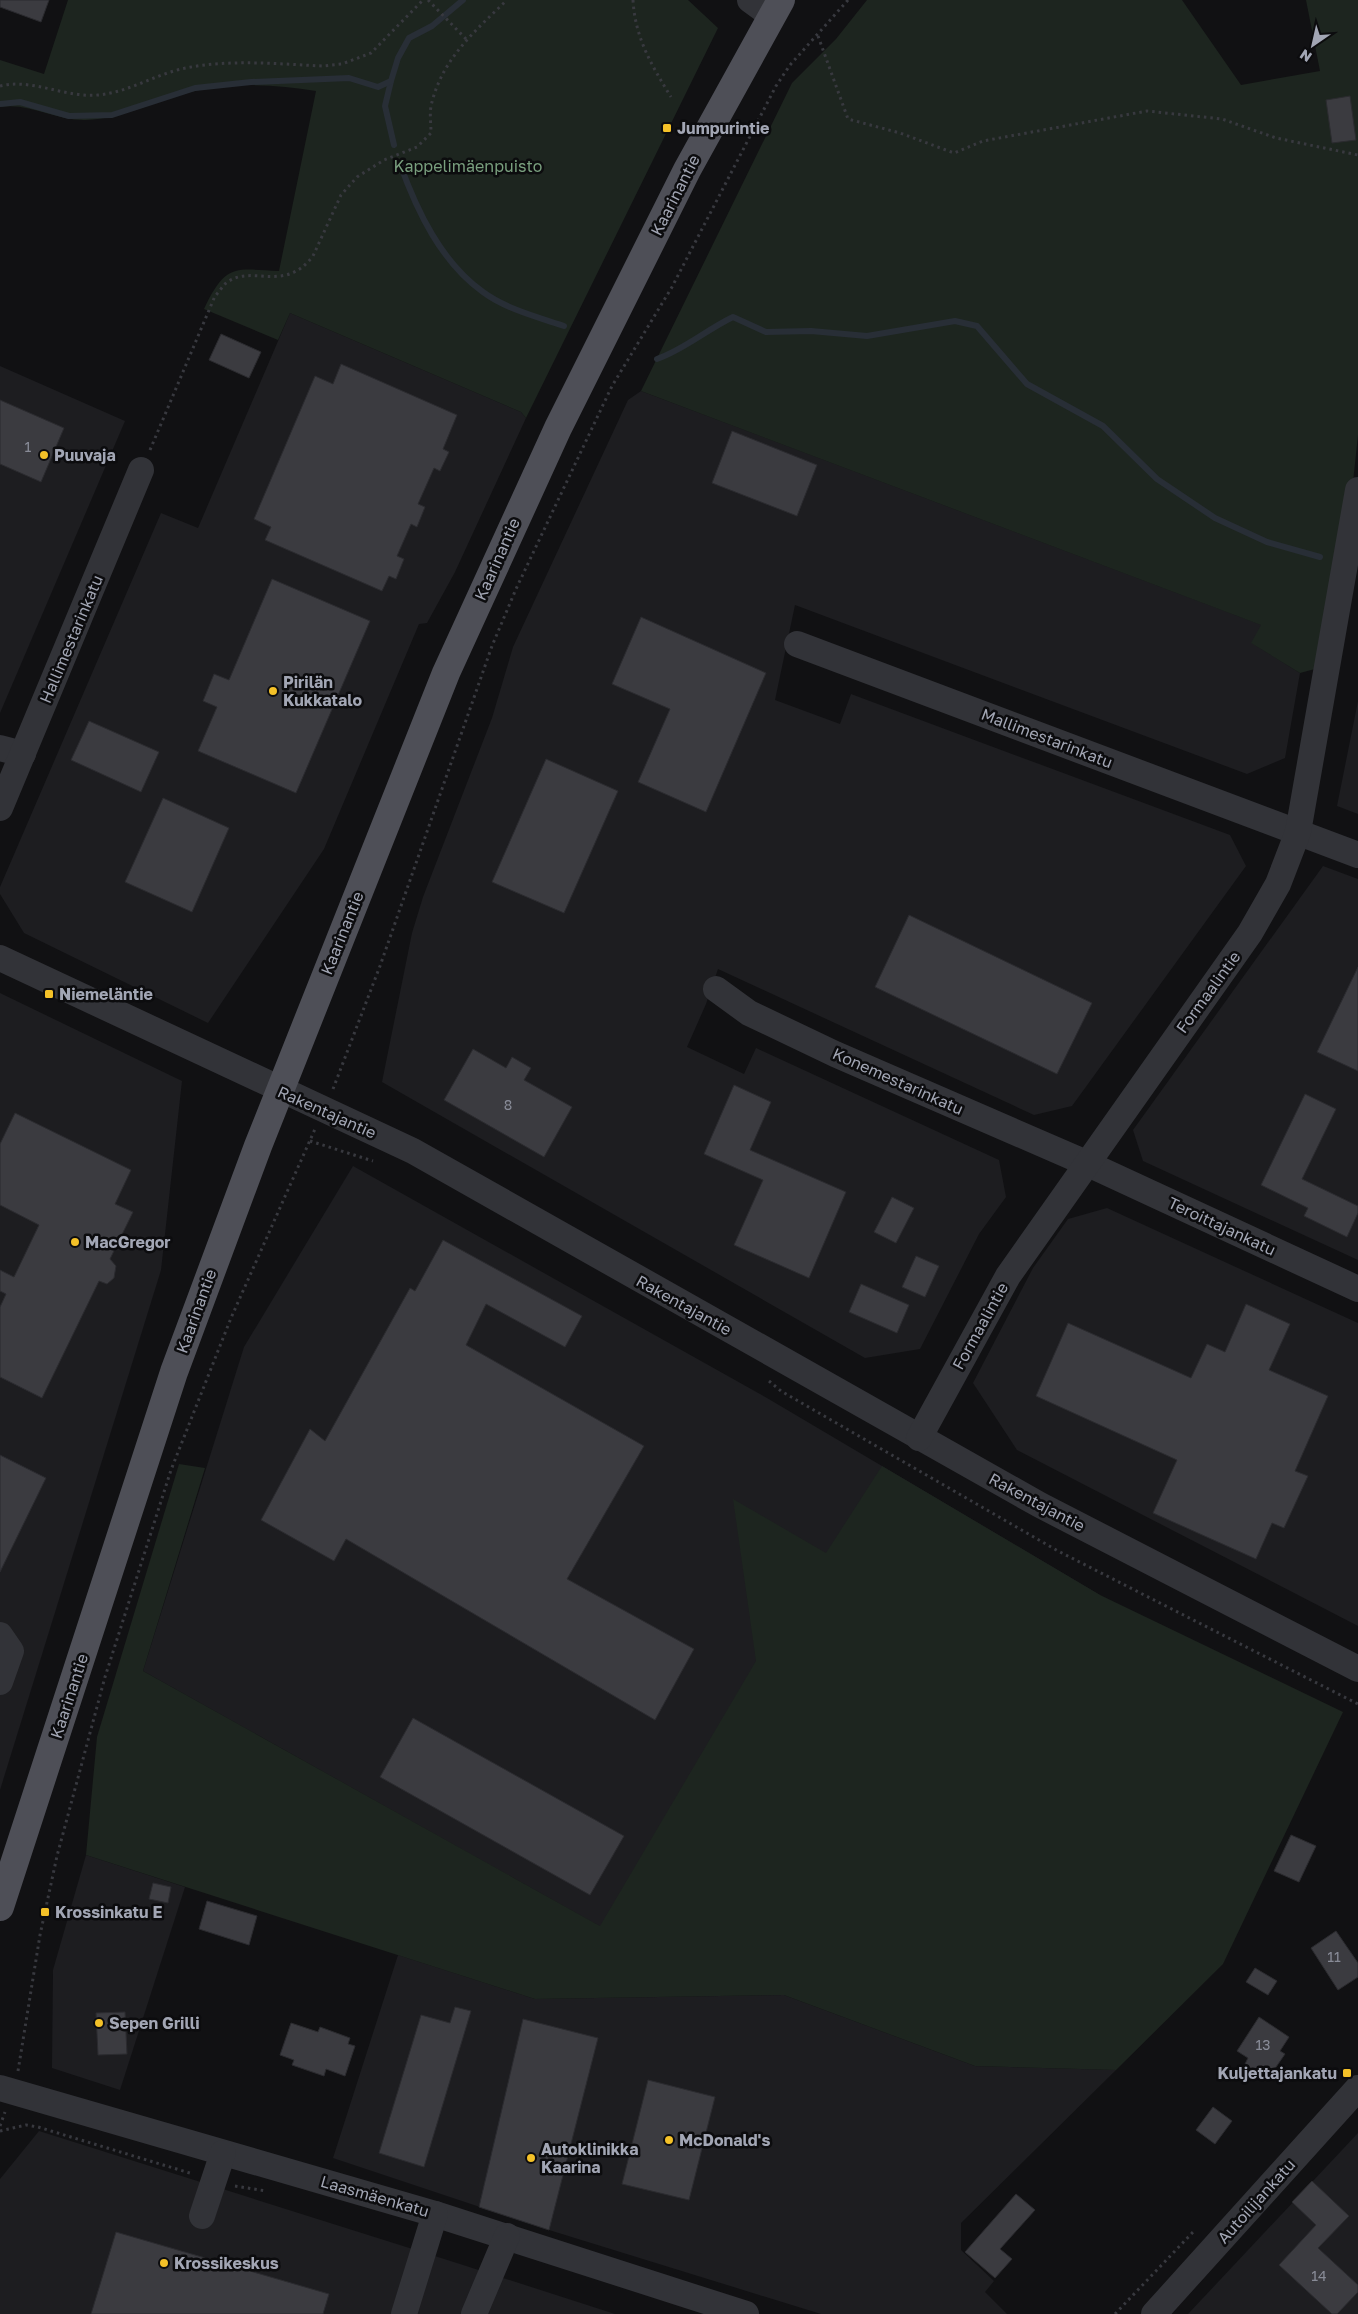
<svg xmlns="http://www.w3.org/2000/svg" width="1358" height="2314" font-family="'Golos Text',sans-serif">
  <rect width="100%" height="100%" fill="#111113"/>
  <g fill="#1d1d20">
    <path d="M290 313 521 412 526 418 455 572 427 623 419 624 324 849 208 1023 24 933 0 894V887L161 513 198 528Z"/>
    <path d="M0 366 125 421 0 713Z"/>
    <path d="M641 391 1262 625 1252 643 1300 673 1285 758 1247 774 795 605 775 700 840 724 851 694 1230 835 1246 866 1072 1106 1034 1115 718 969 706 1004 687 1047 744 1074 756 1048 999 1160 1006 1197 979 1234 920 1349 865 1358 382 1082 412 933 423 897 492 718 513 647 628 400Z"/>
    <path d="M1358 701V814L1337 806Z"/>
    <path d="M1323 866 1358 879V1260L1143 1161 1133 1130Z"/>
    <path d="M0 993 182 1081 161 1270 0 1790Z"/>
    <path d="M353 1166 767 1398 1100 1595 601 1927 143 1671 244 1347Z"/>
    <path d="M1107 1208 1358 1323V1626L1017 1450 973 1383 1033 1268 1068 1219Z"/>
    <path d="M86 1855 185 1887 120 2090 52 2068 53 1970Z"/>
    <path d="M398 1955 535 1999 784 1995 975 2066 1116 2070 961 2223V2250L994 2281 985 2292 1007 2314H821L549 2230 333 2158Z"/>
    <path d="M39 2131 460 2264 615 2314H0V2179Z"/>
    <path d="M1358 2133V2314H1188Z"/>
  </g>
  <g fill="#1d251f">
    <path d="M68 0H688L718 28 526 418 521 412 290 313 278 340 204 309C226 263 234 269 279 271L316 91C275 84 232 82 191 92 155 100 124 119 86 120 57 121 29 102 0 107V60L44 74Z"/>
    <path d="M867 0H1182L1241 85 1320 71 1306 0H1358V435L1343 576 1326 666 1300 673 1251 643 1261 625 641 391 792 83 836 39Z"/>
    <path d="M179 1464 205 1468 143 1671 600 1926 756 1661 733 1499 826 1553 882 1466 1100 1595 1343 1712 1223 1964 1116 2070 975 2066 784 1995 535 1999 86 1855 97 1737Z"/>
  </g>
  <g fill="none" stroke-linecap="round" stroke-linejoin="round">
    <g stroke="#282e36" stroke-width="6">
      <path d="M391 81 385 106 394 145"/>
      <path d="M0 104 20 102 69 116 112 115 195 88 251 82 349 78 378 87 391 81 398 58 409 38 432 26 463 0"/>
      <path d="M400 164C417 211 441 262 483 292 506 309 537 317 564 326"/>
      <path d="M657 359C685 349 706 330 733 317L766 332 811 331 867 336 955 321 977 326 1027 384 1103 426 1157 479 1215 518 1267 542 1320 557"/>
    </g>
  </g>
  <g fill="#3b3b40" stroke="#2b2b2f">
    <path d="M0 0H49L41 22 0 7Z"/>
    <path d="M1350 96 1356 140 1332 143 1326 100Z"/>
    <path d="M221 334 261 352 249 378 209 360Z"/>
    <path d="M341 364 457 415 443 449 449 452 440 471 434 468 418 504 425 507 417 527 411 524 397 556 404 559 396 579 389 576 382 591 265 540 271 527 254 519 315 376 333 384Z"/>
    <path d="M0 400 64 428 41 482 0 464Z"/>
    <path d="M732 431 817 465 797 516 712 483Z"/>
    <path d="M272 579 370 621 296 793 198 751 217 707 203 701 214 674 229 680Z"/>
    <path d="M641 617 766 673 706 812 638 782 670 709 612 684Z"/>
    <path d="M89 721 159 752 141 792 71 760Z"/>
    <path d="M546 759 618 791 564 913 492 882Z"/>
    <path d="M163 798 229 828 192 912 125 882Z"/>
    <path d="M909 915 1092 1003 1057 1074 875 987Z"/>
    <path d="M1358 967V1071L1317 1052Z"/>
    <path d="M473 1049 506 1068 512 1057 531 1068 524 1080 572 1107 544 1157 444 1100Z"/>
    <path d="M734 1085 771 1102 750 1150 846 1192 809 1278 734 1245 763 1180 704 1154Z"/>
    <path d="M1305 1094 1336 1109 1302 1179 1358 1206V1213L1347 1237 1304 1216 1308 1208 1261 1185Z"/>
    <path d="M15 1113 131 1170 115 1204 133 1212 110 1259 116 1266 114 1278 107 1284 99 1281 42 1398 0 1377V1307L6 1294 0 1291V1270L14 1277 39 1225 0 1205V1144Z"/>
    <path d="M892 1197 914 1208 896 1243 874 1232Z"/>
    <path d="M443 1240 582 1316 565 1347 486 1304 466 1345 644 1446 567 1579 694 1649 655 1720 346 1539 334 1561 261 1520 310 1429 325 1441 410 1288 415 1291Z"/>
    <path d="M916 1256 939 1266 925 1297 902 1287Z"/>
    <path d="M861 1284 909 1305 897 1333 849 1312Z"/>
    <path d="M1246 1304 1290 1324 1269 1370 1328 1396 1295 1471 1308 1476 1284 1528 1272 1523 1256 1559 1153 1513 1177 1460 1036 1396 1068 1323 1191 1378 1207 1344 1225 1352Z"/>
    <path d="M0 1455 46 1478 0 1572Z"/>
    <path d="M413 1718 624 1836 590 1895 380 1777Z"/>
    <path d="M1291 1835 1316 1846 1299 1882 1274 1871Z"/>
    <path d="M153 1883 171 1887 168 1903 149 1899Z"/>
    <path d="M207 1901 257 1916 249 1945 199 1929Z"/>
    <path d="M1336 1931 1358 1963V1977L1338 1990 1311 1948Z"/>
    <path d="M1255 1968 1277 1981 1268 1995 1246 1982Z"/>
    <path d="M455 2007 471 2011 424 2167 379 2153 421 2015 450 2023Z"/>
    <path d="M125 2012 127 2054 98 2055 96 2013Z"/>
    <path d="M1259 2017 1289 2037 1280 2051 1285 2054 1267 2080 1245 2064 1248 2058 1237 2051Z"/>
    <path d="M523 2019 598 2038 549 2230 479 2207Z"/>
    <path d="M291 2023 318 2032 320 2027 350 2038 348 2044 355 2046 345 2076 326 2069 324 2076 292 2065 294 2060 280 2055Z"/>
    <path d="M648 2080 715 2097 689 2200 622 2184Z"/>
    <path d="M1213 2107 1232 2121 1215 2144 1196 2130Z"/>
    <path d="M1312 2181 1349 2216 1318 2248 1358 2285V2292L1337 2314H1332L1279 2265 1316 2225 1292 2202Z"/>
    <path d="M1016 2194 1035 2210 1000 2249 1012 2259 995 2278 965 2252Z"/>
    <path d="M116 2232 329 2294 323 2314H91Z"/>
  </g>
  <g fill="none" stroke-linecap="round" stroke-linejoin="round">
    <g stroke="#38393f" stroke-width="3" stroke-dasharray="2.5 4" stroke-linecap="butt">
      <path d="M428 0 466 39"/>
      <path d="M633 0C635 38 652 66 671 97"/>
      <path d="M818 36 848 119 900 133 954 153 983 141 1147 111 1222 119 1276 138 1358 155"/>
      <path d="M0 86C32 78 65 98 98 95 130 92 155 74 186 68 230 59 278 64 323 66L342 64 371 53 423 0"/>
      <path d="M150 450 215 296C219 292 222 287 225 284 251 262 283 295 313 256L341 195 357 177 384 160 417 147 431 133C431 123 429 111 432 102 443 58 476 30 507 0"/>
      <path d="M333 1089 380 966 492 646 516 589 612 386 672 287 776 86 790 65 848 0"/>
      <path d="M310 1141 373 1161"/>
      <path d="M769 1381 781 1391 1058 1551 1358 1704"/>
      <path d="M18 2071 40 1935 57 1856 105 1677 171 1470 231 1318 315 1129"/>
      <path d="M0 2126 5 2112"/>
      <path d="M0 2131 26 2125 38 2127 193 2174"/>
      <path d="M235 2186 266 2191"/>
      <path d="M1115 2314 1194 2231"/>
    </g>
    <g stroke="#323338" stroke-width="26">
      <path d="M750 0 772 16"/>
      <path d="M797 644 1358 855"/>
      <path d="M0 748 23 754"/>
      <path d="M0 808 141 470"/>
      <path d="M0 958 413 1151 1040 1505 1358 1669"/>
      <path d="M716 989 749 1013 835 1054 1086 1163 1358 1289"/>
      <path d="M919 1438 1008 1276 1250 933 1278 884 1298 832 1358 490"/>
      <path d="M0 1635 11 1651 0 1682"/>
      <path d="M0 2088 435 2214 746 2314"/>
      <path d="M202 2216 223 2153"/>
      <path d="M404 2314 435 2214"/>
      <path d="M474 2314 507 2236"/>
      <path d="M1154 2314 1358 2088"/>
    </g>
    <path stroke="#4e4f57" stroke-width="28" d="M0 1907 174 1372 258 1146 446 673 558 428 687 170 781 0"/>
  </g>
  <g fill="#f4c128" stroke="#0c0c0e" stroke-width="2">
    <rect x="662" y="123" width="10" height="10" rx="2.5"/>
    <circle cx="44" cy="455" r="5"/>
    <circle cx="273" cy="691" r="5"/>
    <rect x="44" y="989" width="10" height="10" rx="2.5"/>
    <circle cx="75" cy="1242" r="5"/>
    <rect x="40" y="1907" width="10" height="10" rx="2.5"/>
    <circle cx="99" cy="2023" r="5"/>
    <rect x="1342" y="2068" width="10" height="10" rx="2.5"/>
    <circle cx="669" cy="2140" r="5"/>
    <circle cx="531" cy="2158" r="5"/>
    <circle cx="164" cy="2263" r="5"/>
  </g>
  <g text-anchor="middle" dominant-baseline="central" stroke-width="5" stroke-linejoin="round" paint-order="stroke">
    <g font-size="14" fill="#888b97">
      <text x="28" y="446">1</text>
      <text x="508" y="1104">8</text>
      <text x="1334" y="1956">11</text>
      <text x="1263" y="2044">13</text>
      <text x="1319" y="2275">14</text>
    </g>
    <g font-size="16" font-weight="bold" fill="#a2a6b4" stroke="#0c0c0e" text-anchor="start">
      <text x="677" y="128">Jumpurintie</text>
      <text x="54" y="455">Puuvaja</text>
      <text x="283" y="682">Pirilän<tspan x="283" dy="18">Kukkatalo</tspan></text>
      <text x="59" y="994">Niemeläntie</text>
      <text x="85" y="1242">MacGregor</text>
      <text x="55" y="1912">Krossinkatu E</text>
      <text x="109" y="2023">Sepen Grilli</text>
      <text x="1337" y="2073" text-anchor="end">Kuljettajankatu</text>
      <text x="679" y="2140">McDonald's</text>
      <text x="541" y="2149">Autoklinikka<tspan x="541" dy="18">Kaarina</tspan></text>
      <text x="174" y="2263">Krossikeskus</text>
    </g>
    <g font-size="16" fill="#799f7e" stroke="#0c0c0e">
      <text x="468" y="166">Kappelimäenpuisto</text>
    </g>
    <g font-size="16" fill="#a2a6b4" stroke="#0c0c0e">
      <text transform="translate(675 195) rotate(-63)">Kaarinantie</text>
      <text transform="translate(497 559) rotate(-66)">Kaarinantie</text>
      <text transform="translate(71 639) rotate(-67)">Hallimestarinkatu</text>
      <text transform="translate(1047 738) rotate(21)">Mallimestarinkatu</text>
      <text transform="translate(342 933) rotate(-68)">Kaarinantie</text>
      <text transform="translate(1208 992) rotate(-54)">Formaalintie</text>
      <text transform="translate(898 1081) rotate(24)">Konemestarinkatu</text>
      <text transform="translate(327 1112) rotate(24)">Rakentajantie</text>
      <text transform="translate(1222 1226) rotate(25)">Teroittajankatu</text>
      <text transform="translate(684 1305) rotate(29)">Rakentajantie</text>
      <text transform="translate(196 1311) rotate(-70)">Kaarinantie</text>
      <text transform="translate(980 1326) rotate(-61)">Formaalintie</text>
      <text transform="translate(1037 1502) rotate(28)">Rakentajantie</text>
      <text transform="translate(69 1696) rotate(-72)">Kaarinantie</text>
      <text transform="translate(375 2196) rotate(16)">Laasmäenkatu</text>
      <text transform="translate(1256 2201) rotate(-48)">Autoilijankatu</text>
    </g>
  </g>
  <g transform="translate(1313 45) rotate(214)" stroke="#0c0c0e" stroke-width="4" paint-order="stroke">
  <path d="M0-4L9 19L0 12L-9 19Z" fill="#a2a6b4"/>
  <text y="-8" font-size="14" font-weight="bold" text-anchor="middle" fill="#a2a6b4">N</text>
  </g>
</svg>
